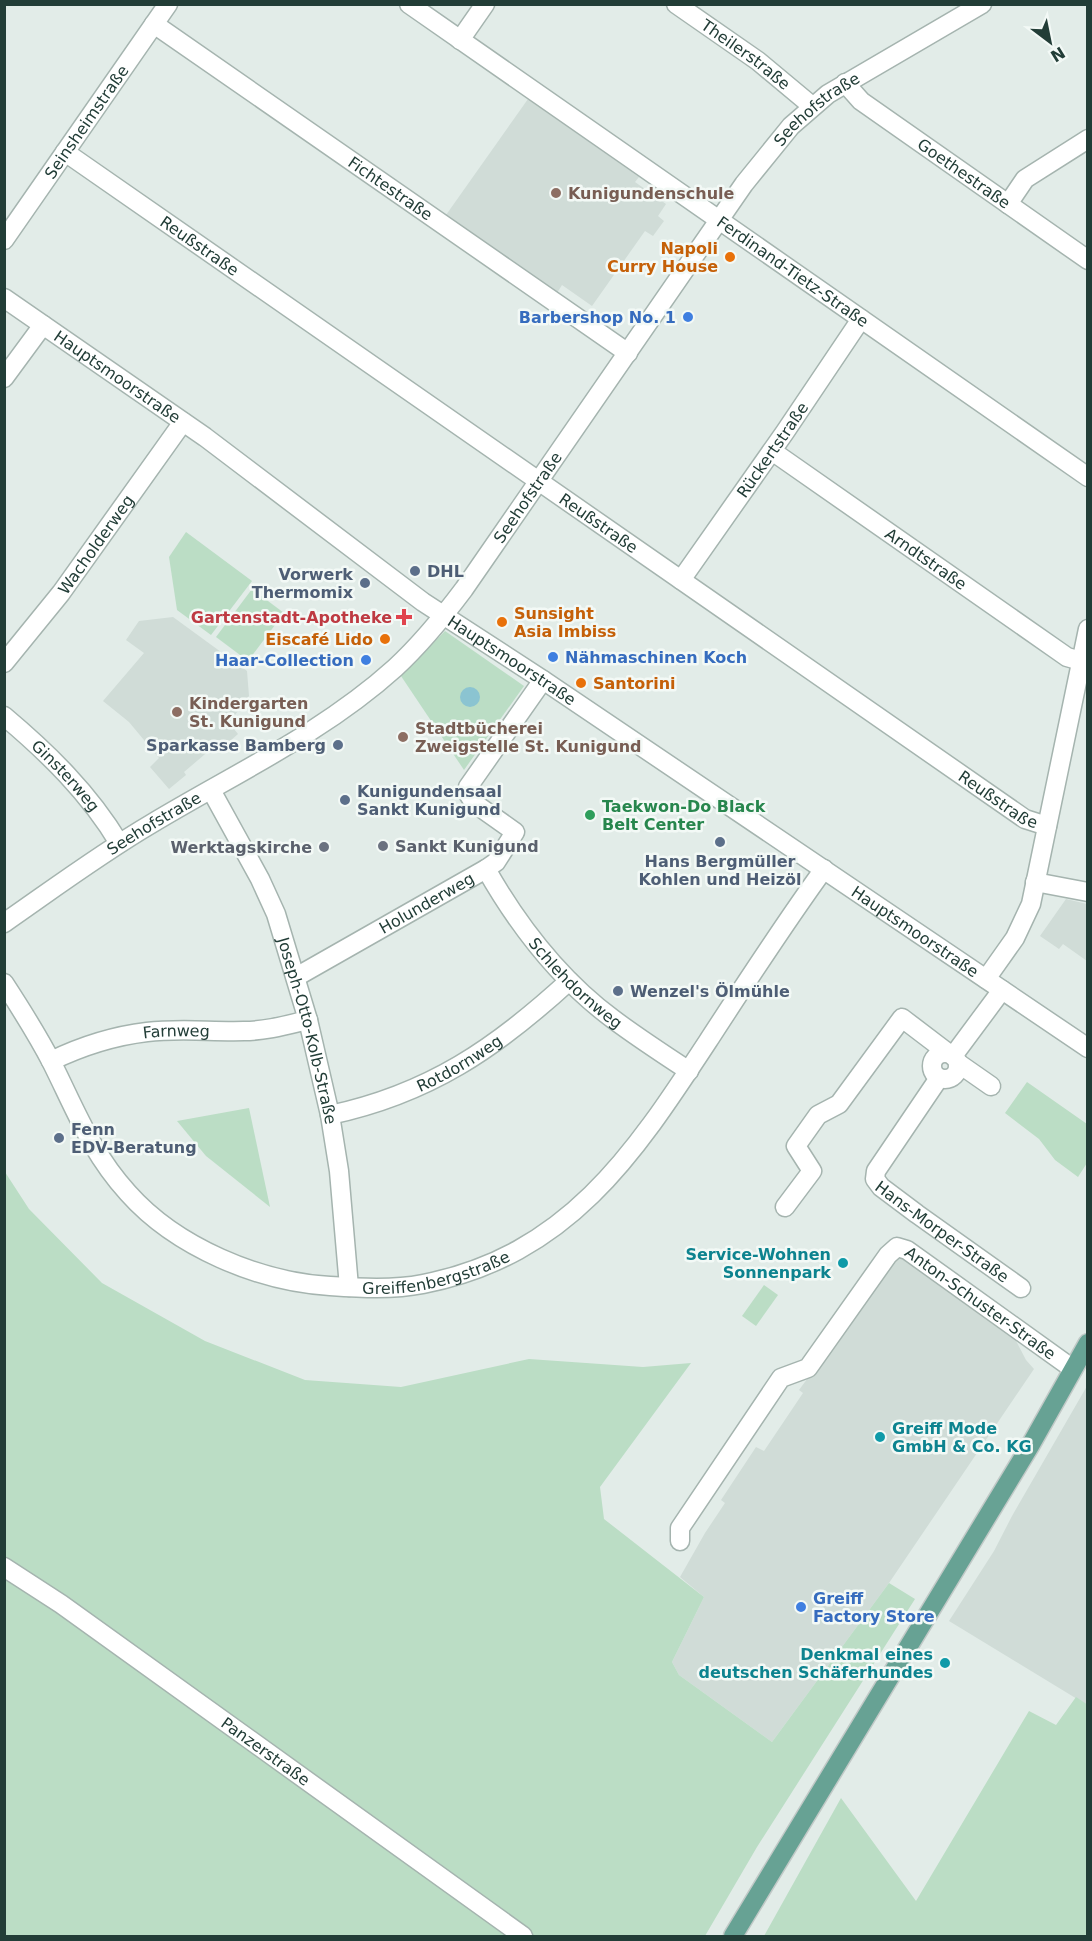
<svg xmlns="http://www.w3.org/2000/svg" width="1092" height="1941" font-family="'DejaVu Sans',sans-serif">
  <rect width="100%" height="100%" fill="#e2ece8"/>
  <g fill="#d0dcd7">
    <path d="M528 99 639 177 635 182 666 204 658 216 664 221 653 236 645 231 592 306 562 285 557 293 446 215Z"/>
    <path d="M173 617 247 671 249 696 229 723 238 734 222 748 218 743 184 772 186 775 169 789 150 767 159 758 129 722 103 701 144 653 126 640 139 621Z"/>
    <path d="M1066 899 1087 904V961L1063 944 1059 949 1040 936Z"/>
    <path d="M899 1254 1014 1337 1026 1360 1034 1369 889 1583 772 1742 679 1675 672 1662 704 1597 680 1577 705 1533 725 1503 721 1500 756 1447 764 1451 803 1393 799 1390Z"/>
    <path d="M1087 1386V1705L949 1621 994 1551 1012 1516Z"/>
  </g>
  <g fill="#bbddc5">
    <path d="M186 532 252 581 211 635 177 610 169 557Z"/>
    <path d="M252 589 284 613 248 661 216 637Z"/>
    <path d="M445 631 524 686 464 770 401 676Z"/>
    <path d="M1027 1082 1087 1124V1163L1078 1177 1055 1160 1039 1139 1005 1113Z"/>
    <path d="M249 1108 270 1207 206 1156 177 1121Z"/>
    <path d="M5 1172 29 1209 102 1283 205 1341 305 1380 401 1387 529 1359 643 1367 691 1363 600 1487 604 1519 704 1597 672 1662 679 1675 772 1742 889 1583 915 1599 757 1847 705 1936H5Z"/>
    <path d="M764 1285 778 1295 756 1326 742 1316Z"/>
    <path d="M1076 1697 1088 1705 1087 1936H764L841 1798 916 1901 1029 1711 1056 1725Z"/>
  </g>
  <circle fill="#8bc4d1" cx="470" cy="697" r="10"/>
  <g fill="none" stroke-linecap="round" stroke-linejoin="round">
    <g stroke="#a5b4af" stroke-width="21">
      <g id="minor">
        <path id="s1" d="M409 4 1088 477"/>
        <path id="s2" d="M676 4 758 61 812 106"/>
        <path id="s3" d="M154 24 628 353"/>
        <path d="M460 40 485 4"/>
        <path id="s4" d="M845 83 861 101 1088 260"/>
        <path id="s5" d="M65 152 1025 819 1047 826"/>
        <path d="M1008 204 1025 179 1088 139"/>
        <path id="s6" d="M4 240 168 4"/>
        <path id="s7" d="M4 298 205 437 423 602 543 680 1088 1048"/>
        <path d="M4 378 43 325"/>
        <path id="s8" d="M772 451 1067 657 1081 661"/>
        <path id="s9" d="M681 580 785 432 861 319"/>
        <path id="s10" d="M4 663 61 593 183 422"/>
        <path id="s11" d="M4 716C48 753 89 793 119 843"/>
        <path id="s12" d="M211 790 260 879 276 914 308 1020 330 1115 339 1171 349 1287"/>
        <path id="s13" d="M486 869C519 927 559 979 613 1019 637 1037 663 1054 689 1071"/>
        <path d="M1035 882 1088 892"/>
        <path id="s14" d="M4 923C53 889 100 854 151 824 234 774 323 733 395 668 421 644 443 617 464 589L744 184 791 126 828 94 982 4"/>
        <path id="s15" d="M296 977 486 869 496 862 515 832 474 803 467 792 468 787 543 680"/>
        <path d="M986 979 1015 938 1031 904 1088 629"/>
        <path id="s16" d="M4 983C21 1009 38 1036 52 1063 76 1111 91 1152 128 1193 176 1247 259 1282 330 1286 360 1288 393 1290 423 1284 569 1255 634 1154 710 1038 747 981 784 924 824 869"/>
        <circle cx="945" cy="1066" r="13"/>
        <path d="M953 1056 1002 990"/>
        <path id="s17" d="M51 1061C82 1046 113 1036 147 1032 180 1028 212 1032 244 1031 266 1031 287 1025 308 1020"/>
        <path d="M958 1063 991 1086"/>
        <path id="s18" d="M939 1078 876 1171 875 1179 881 1187 917 1214 1021 1288"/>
        <path id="s19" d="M330 1115C429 1094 496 1048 569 981"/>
        <path d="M785 1207 812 1171 796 1146 818 1115 839 1104 902 1018 948 1053"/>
        <path id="s20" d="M680 1541V1528L781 1378 808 1368 888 1255 897 1247 907 1250 1073 1369"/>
        <path id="s21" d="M4 1567 61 1604 523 1936"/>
      </g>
    </g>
    <g stroke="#c1c9c7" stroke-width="21">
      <path id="major" d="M733 1936 1030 1446 1088 1343"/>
    </g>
    <use href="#minor" stroke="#fff" stroke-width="18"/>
    <use href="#major" stroke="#67a294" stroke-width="18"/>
  </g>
  <g fill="#8d6e63" stroke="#f3f9f6" stroke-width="2">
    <circle cx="556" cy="193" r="6"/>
    <circle cx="177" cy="712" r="6"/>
    <circle cx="403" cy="737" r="6"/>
  </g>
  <g fill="#e8710a" stroke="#f3f9f6" stroke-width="2">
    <circle cx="730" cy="257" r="6"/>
    <circle cx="502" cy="622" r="6"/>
    <circle cx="385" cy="639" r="6"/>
    <circle cx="581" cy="683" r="6"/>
  </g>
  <g fill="#3f7fe0" stroke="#f3f9f6" stroke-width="2">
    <circle cx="688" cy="317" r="6"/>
    <circle cx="553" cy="657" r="6"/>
    <circle cx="366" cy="660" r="6"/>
    <circle cx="801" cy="1607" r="6"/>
  </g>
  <g fill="#5c6f8a" stroke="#f3f9f6" stroke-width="2">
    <circle cx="415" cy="571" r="6"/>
    <circle cx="365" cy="583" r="6"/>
    <circle cx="338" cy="745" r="6"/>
    <circle cx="345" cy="800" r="6"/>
    <circle cx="720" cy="842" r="6"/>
    <circle cx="618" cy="991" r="6"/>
    <circle cx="59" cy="1138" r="6"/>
  </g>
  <path fill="#e0444e" stroke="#f3f9f6" stroke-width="2" d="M401 608h6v6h6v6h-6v6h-6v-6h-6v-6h6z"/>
  <circle fill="#2e9e5b" stroke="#f3f9f6" stroke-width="2" cx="590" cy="815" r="6"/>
  <g fill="#6b7280" stroke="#f3f9f6" stroke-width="2">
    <circle cx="383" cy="846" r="6"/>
    <circle cx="324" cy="847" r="6"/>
  </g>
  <g fill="#0f9aa8" stroke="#f3f9f6" stroke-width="2">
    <circle cx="843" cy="1263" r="6"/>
    <circle cx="880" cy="1437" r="6"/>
    <circle cx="945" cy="1663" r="6"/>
  </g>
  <g text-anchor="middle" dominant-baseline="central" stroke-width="5" stroke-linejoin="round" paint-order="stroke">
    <g font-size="16" fill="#223d37" stroke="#f3f9f6">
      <text stroke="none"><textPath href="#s2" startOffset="86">Theilerstraße</textPath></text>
      <text stroke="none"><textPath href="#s14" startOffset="1170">Seehofstraße</textPath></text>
      <text stroke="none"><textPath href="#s6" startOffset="144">Seinsheimstraße</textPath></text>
      <text stroke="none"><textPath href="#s4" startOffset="150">Goethestraße</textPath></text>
      <text stroke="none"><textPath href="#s3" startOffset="288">Fichtestraße</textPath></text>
      <text stroke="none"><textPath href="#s5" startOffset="164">Reußstraße</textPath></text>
      <text stroke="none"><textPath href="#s1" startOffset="468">Ferdinand-Tietz-Straße</textPath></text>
      <text stroke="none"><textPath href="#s7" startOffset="138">Hauptsmoorstraße</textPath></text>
      <text stroke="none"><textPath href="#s9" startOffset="159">Rückertstraße</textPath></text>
      <text stroke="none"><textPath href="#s14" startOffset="684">Seehofstraße</textPath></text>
      <text stroke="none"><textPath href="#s5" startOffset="650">Reußstraße</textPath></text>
      <text stroke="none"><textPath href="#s10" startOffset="150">Wacholderweg</textPath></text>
      <text stroke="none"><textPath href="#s8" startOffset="188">Arndtstraße</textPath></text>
      <text stroke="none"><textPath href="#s7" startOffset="624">Hauptsmoorstraße</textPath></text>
      <text stroke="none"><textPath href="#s11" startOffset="86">Ginsterweg</textPath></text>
      <text stroke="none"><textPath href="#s5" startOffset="1136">Reußstraße</textPath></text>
      <text stroke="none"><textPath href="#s14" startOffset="180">Seehofstraße</textPath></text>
      <text stroke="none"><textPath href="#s15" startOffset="150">Holunderweg</textPath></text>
      <text stroke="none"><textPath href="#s7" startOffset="1110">Hauptsmoorstraße</textPath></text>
      <text stroke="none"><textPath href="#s13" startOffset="146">Schlehdornweg</textPath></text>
      <text stroke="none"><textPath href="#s12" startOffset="261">Joseph-Otto-Kolb-Straße</textPath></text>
      <text stroke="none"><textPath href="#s17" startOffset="130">Farnweg</textPath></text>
      <text stroke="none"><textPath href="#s19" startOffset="140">Rotdornweg</textPath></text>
      <text stroke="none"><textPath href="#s18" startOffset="206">Hans-Morper-Straße</textPath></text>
      <text stroke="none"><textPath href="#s16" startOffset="580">Greiffenbergstraße</textPath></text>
      <text stroke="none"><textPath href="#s20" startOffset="474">Anton-Schuster-Straße</textPath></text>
      <text stroke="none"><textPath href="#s21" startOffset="320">Panzerstraße</textPath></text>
    </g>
    <g font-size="16" font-weight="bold" fill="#785e54" stroke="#f3f9f6" text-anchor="start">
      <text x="568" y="193">Kunigundenschule</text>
      <text x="189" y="703">Kindergarten<tspan x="189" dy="18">St. Kunigund</tspan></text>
      <text x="415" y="728">Stadtbücherei<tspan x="415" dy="18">Zweigstelle St. Kunigund</tspan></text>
    </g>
    <g font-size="16" font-weight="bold" fill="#c56008" stroke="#f3f9f6" text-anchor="end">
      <text x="718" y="248">Napoli<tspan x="718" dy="18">Curry House</tspan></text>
      <text x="514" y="613" text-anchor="start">Sunsight<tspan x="514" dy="18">Asia Imbiss</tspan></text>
      <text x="373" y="639">Eiscafé Lido</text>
      <text x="593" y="683" text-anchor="start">Santorini</text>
    </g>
    <g font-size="16" font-weight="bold" fill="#366cbe" stroke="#f3f9f6" text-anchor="end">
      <text x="676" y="317">Barbershop No. 1</text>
      <text x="565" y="657" text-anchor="start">Nähmaschinen Koch</text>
      <text x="354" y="660">Haar-Collection</text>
      <text x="813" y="1598" text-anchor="start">Greiff<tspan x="813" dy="18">Factory Store</tspan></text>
    </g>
    <g font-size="16" font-weight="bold" fill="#4e5e75" stroke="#f3f9f6" text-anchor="start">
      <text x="427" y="571">DHL</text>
      <text x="353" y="574" text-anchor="end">Vorwerk<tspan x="353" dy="18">Thermomix</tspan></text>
      <text x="326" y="745" text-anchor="end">Sparkasse Bamberg</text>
      <text x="357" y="791">Kunigundensaal<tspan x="357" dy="18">Sankt Kunigund</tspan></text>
      <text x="720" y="861" text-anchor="middle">Hans Bergmüller<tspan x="720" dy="18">Kohlen und Heizöl</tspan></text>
      <text x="630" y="991">Wenzel's Ölmühle</text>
      <text x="71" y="1129">Fenn<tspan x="71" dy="18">EDV-Beratung</tspan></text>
    </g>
    <g font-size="16" font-weight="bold" fill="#be3a42" stroke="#f3f9f6" text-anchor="end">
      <text x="392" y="617">Gartenstadt-Apotheke</text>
    </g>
    <g font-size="16" font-weight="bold" fill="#27864d" stroke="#f3f9f6" text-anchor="start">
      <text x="602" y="806">Taekwon-Do Black<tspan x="602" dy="18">Belt Center</tspan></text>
    </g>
    <g font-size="16" font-weight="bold" fill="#5b616d" stroke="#f3f9f6" text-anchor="start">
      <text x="395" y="846">Sankt Kunigund</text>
      <text x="312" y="847" text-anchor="end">Werktagskirche</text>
    </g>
    <g font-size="16" font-weight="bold" fill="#0d838f" stroke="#f3f9f6" text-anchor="end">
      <text x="831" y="1254">Service-Wohnen<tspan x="831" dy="18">Sonnenpark</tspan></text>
      <text x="892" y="1428" text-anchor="start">Greiff Mode<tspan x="892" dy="18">GmbH &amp; Co. KG</tspan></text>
      <text x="933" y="1654">Denkmal eines<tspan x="933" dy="18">deutschen Schäferhundes</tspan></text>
    </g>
  </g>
  <rect width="1092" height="1941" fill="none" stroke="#223d37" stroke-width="12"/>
  <g transform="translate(1050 42) rotate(148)" stroke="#f3f9f6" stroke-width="4.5" paint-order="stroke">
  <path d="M0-4.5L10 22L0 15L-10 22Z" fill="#223d37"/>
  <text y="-9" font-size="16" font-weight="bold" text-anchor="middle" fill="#223d37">N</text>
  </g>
</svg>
